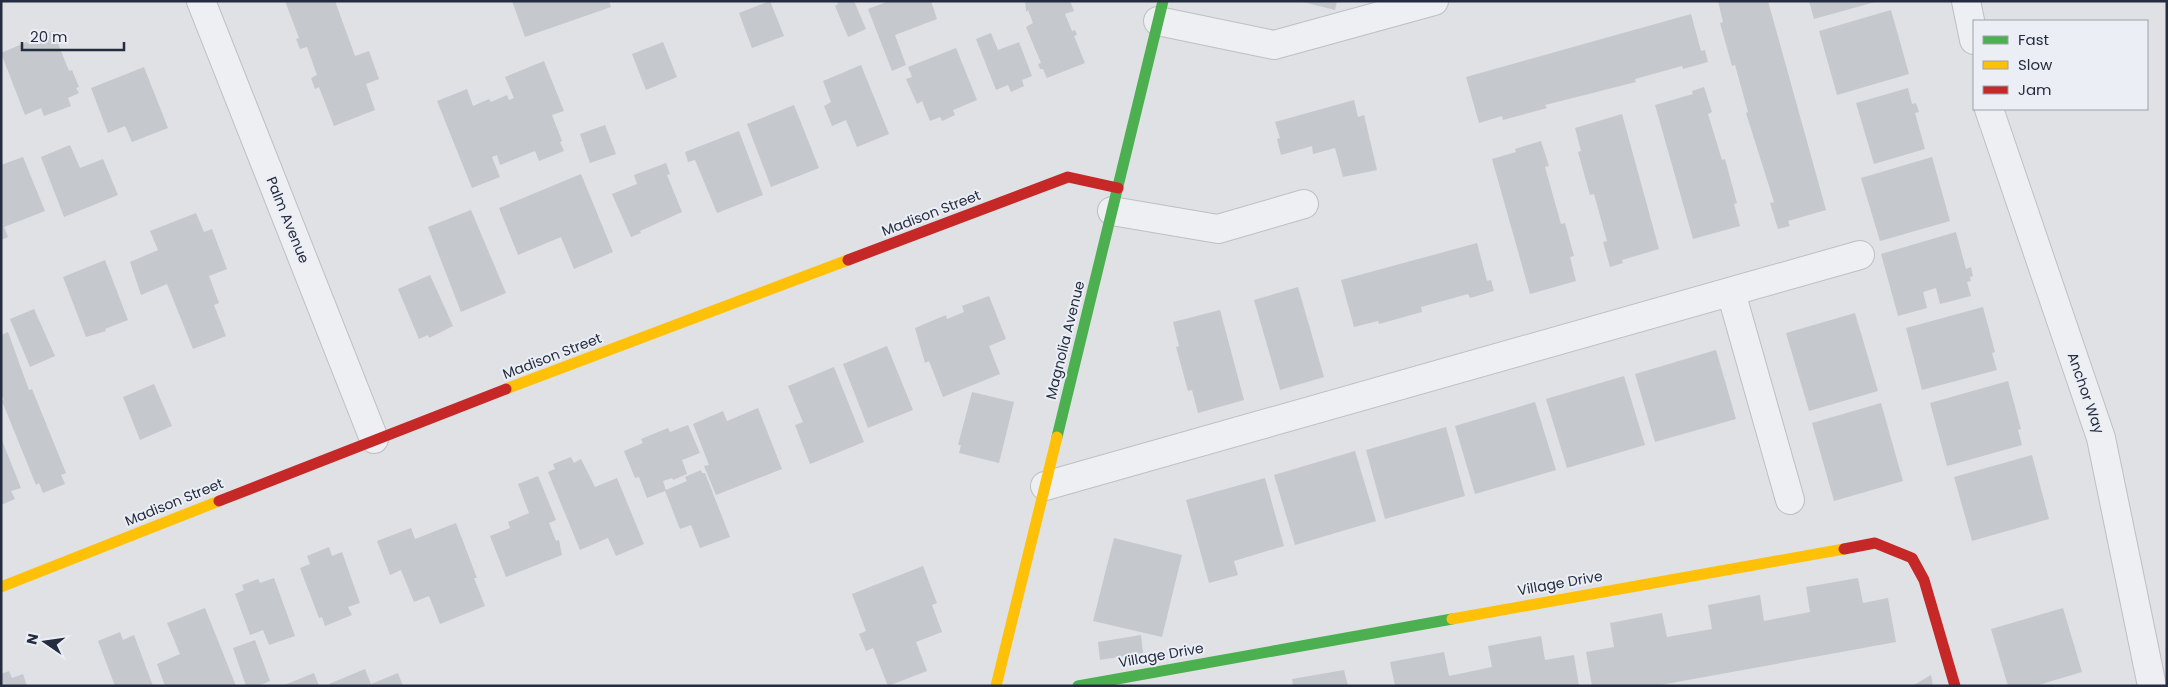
<svg xmlns="http://www.w3.org/2000/svg" width="2168" height="687" font-family="Poppins,sans-serif">
  <rect width="100%" height="100%" fill="#dfe1e5"/>
  <g fill="#c5c8cc">
    <path d="M285 1H335L355 56 369 51 379 79 366 84 375 110 334 126 319 87 315 89 311 78 317 75 307 47 300 49 296 39 299 38Z"/>
    <path d="M512 1H609L611 7 525 37Z"/>
    <path d="M770 1 784 36 752 48 739 13Z"/>
    <path d="M837 1H854L866 29 848 37 835 6 838 4Z"/>
    <path d="M889 1H931L937 19 895 35 906 65 892 71 868 9Z"/>
    <path d="M1025 1H1070L1074 11 1065 14 1072 31 1075 30 1077 35 1074 36 1085 63 1047 78 1043 69H1040L1038 64 1041 63 1026 27 1033 23 1028 10 1026 12Z"/>
    <path d="M1299 1H1337L1335 10Z"/>
    <path d="M1718 1H1768L1826 210 1788 221 1790 226 1778 229 1770 203 1774 202 1746 113 1748 112 1735 65 1732 66 1720 23 1723 22Z"/>
    <path d="M1809 1H1875V2L1814 19Z"/>
    <path d="M1891 10 1909 74 1837 95 1819 31Z"/>
    <path d="M1691 14 1701 51 1705 50 1708 62 1683 69 1682 66 1635 79 1636 82 1545 105 1547 108 1503 120 1502 116 1479 123 1466 77Z"/>
    <path d="M53 31 69 71 72 70 79 87 76 88 79 93 68 98 71 106 44 116 41 108 25 115 1 53Z"/>
    <path d="M991 33 998 50 1019 42 1032 76 1022 80 1024 86 1011 92 1008 85 996 90 976 39Z"/>
    <path d="M663 42 677 77 646 90 632 54Z"/>
    <path d="M956 48 977 100 953 110 955 115 942 121 940 117 930 121 922 101 917 104 906 79 912 77 908 67Z"/>
    <path d="M544 61 564 111 552 115 562 141 560 142 564 151 539 161 535 151 500 165 497 155 492 157 500 177 472 188 437 101 467 89 473 106 489 99 491 102 507 95 509 100 514 98 505 77Z"/>
    <path d="M861 65 889 134 857 147 846 120 832 126 824 106 831 102 823 81Z"/>
    <path d="M144 67 168 128 132 142 125 126 108 133 91 88Z"/>
    <path d="M1704 87 1712 112 1708 114 1722 160 1725 159 1737 203 1734 204 1740 226 1693 239 1655 105 1693 94 1692 91Z"/>
    <path d="M1908 88 1912 104 1916 103 1919 112 1915 113 1925 149 1874 164 1856 103Z"/>
    <path d="M1354 100 1358 117 1364 115 1377 170 1343 177 1335 148 1313 154 1312 146 1281 155 1277 139 1280 138 1275 122Z"/>
    <path d="M794 105 819 168 771 187 747 124Z"/>
    <path d="M1622 114 1659 249 1622 260 1623 263 1610 267 1603 242 1607 241 1594 194 1590 195 1578 152 1581 151 1575 128Z"/>
    <path d="M605 125 616 154 590 163 580 134Z"/>
    <path d="M739 131 763 195 717 213 695 160 688 162 685 152Z"/>
    <path d="M1541 141 1549 166 1545 167 1561 224 1565 223 1574 256 1570 257 1576 281 1530 294 1492 159 1516 152 1515 149Z"/>
    <path d="M70 145 80 168 103 159 118 195 64 217 41 157Z"/>
    <path d="M23 157 45 211 4 227 8 237 1 240V165Z"/>
    <path d="M1932 157 1950 221 1880 241 1861 178Z"/>
    <path d="M666 163 670 174 667 175 682 212 640 231 641 233 631 237 612 194 637 184 634 175Z"/>
    <path d="M581 174 613 252 574 269 561 237 518 255 499 208Z"/>
    <path d="M471 210 506 293 461 312 428 227Z"/>
    <path d="M196 213 204 232 212 229 227 269 209 276 219 303 214 305 226 336 193 349 167 284 141 295 130 262 158 250 150 231Z"/>
    <path d="M1956 232 1966 269 1971 267 1973 276 1970 277 1971 281 1967 282 1971 296 1940 304 1936 288 1923 292 1927 308 1898 316 1881 254Z"/>
    <path d="M1477 243 1487 281 1491 280 1494 291 1470 298 1468 294 1421 307 1422 312 1379 324 1378 321 1354 327 1341 280Z"/>
    <path d="M105 260 128 320 105 329 106 331 86 337 63 277Z"/>
    <path d="M430 275 453 326 429 338 428 335 419 339 398 289Z"/>
    <path d="M1298 287 1324 377 1280 390 1254 300Z"/>
    <path d="M989 296 1006 339 989 346 1000 374 943 397 929 361 925 363 915 328 946 315 947 319 964 312 962 306Z"/>
    <path d="M1983 307 1995 352 1992 353 1997 370 1922 390 1906 328Z"/>
    <path d="M34 309 55 356 30 367 10 319Z"/>
    <path d="M1220 310 1244 400 1198 413 1192 390 1188 391 1176 347 1179 346 1173 322Z"/>
    <path d="M1855 313 1878 391 1809 411 1786 333Z"/>
    <path d="M8 332 29 390 32 389 66 473 61 475 65 484 43 493 39 483 36 485 2 401 4 400 1 394V335Z"/>
    <path d="M887 346 913 410 868 428 843 364Z"/>
    <path d="M1716 350 1736 419 1655 442 1635 374Z"/>
    <path d="M834 367 864 442 810 464 795 425 803 422 788 386Z"/>
    <path d="M1624 376 1645 445 1567 468 1546 399Z"/>
    <path d="M2008 381 2021 429 2018 430 2022 445 1947 466 1930 403Z"/>
    <path d="M154 384 172 426 140 440 123 397Z"/>
    <path d="M972 392 1014 402 999 463 959 453 961 445H958Z"/>
    <path d="M1535 402 1556 470 1475 494 1455 426Z"/>
    <path d="M1881 403 1903 481 1834 501 1812 423Z"/>
    <path d="M758 408 782 469 716 495 704 466 709 465 693 424 723 411 727 421Z"/>
    <path d="M688 425 700 453 682 460 687 474 673 480 672 478 663 481 666 490 687 481 685 477 701 470 702 473H705L730 537 700 548 691 525 680 529 665 491 647 498 639 477 635 478 624 451 643 443 641 439 668 428 670 432Z"/>
    <path d="M1446 427 1465 496 1385 519 1366 450Z"/>
    <path d="M1 438 21 488 11 491 15 499 1 505Z"/>
    <path d="M1355 451 1376 521 1295 545 1274 475Z"/>
    <path d="M2032 455 2049 519 1972 541 1954 477Z"/>
    <path d="M571 457 574 463 581 459 595 487 617 478 644 544 616 556 608 538 580 550 548 472 555 469 553 464Z"/>
    <path d="M538 476 556 520 549 523 556 541 559 540 562 555 506 577 490 536 510 528 508 522 529 513 518 484Z"/>
    <path d="M1265 478 1284 546 1234 561 1238 575 1209 583 1186 500Z"/>
    <path d="M456 523 477 578H474L485 606 440 624 429 596 414 602 401 570 390 575 377 541 411 528 415 539Z"/>
    <path d="M1114 538 1182 555 1162 637 1093 621Z"/>
    <path d="M329 547 332 556 342 552 360 603 348 607 352 615 325 626 322 617 319 618 300 568 310 564 307 556Z"/>
    <path d="M923 566 937 603 932 605 942 632 916 642 927 671 888 686 873 648 866 651 859 634 866 631 852 594Z"/>
    <path d="M274 578 295 636 269 645 263 630 250 635 235 594 244 590 242 585 258 579 260 583Z"/>
    <path d="M1858 578 1863 603 1888 598 1896 642 1655 686H1592L1586 652 1614 647 1610 623 1662 613 1667 637 1712 629 1708 605 1760 595 1764 621 1810 612 1806 587Z"/>
    <path d="M205 608 236 686H165L157 664 180 654 167 623Z"/>
    <path d="M2063 608 2082 672 2035 686H2008L1991 629Z"/>
    <path d="M120 632 123 640 134 635 153 686H115L98 641Z"/>
    <path d="M1141 635 1143 653 1100 660 1098 642Z"/>
    <path d="M1541 636 1545 660 1574 655 1579 686H1395L1390 662 1444 652 1449 676 1492 667 1488 646Z"/>
    <path d="M255 640 270 681 258 686H246L233 648Z"/>
    <path d="M365 669 371 684 398 673 403 686H330L329 684Z"/>
    <path d="M1344 670 1348 686H1293L1292 679Z"/>
    <path d="M9 671 12 678 23 674 27 686H1V674Z"/>
    <path d="M314 673 319 686H282Z"/>
    <path d="M1931 675 1933 686H1912Z"/>
  </g>
  <g fill="none" stroke-linecap="round" stroke-linejoin="round">
    <g stroke="#bdbfc3" stroke-width="30">
      <g id="street">
        <path d="M201 1 374 439"/>
        <path d="M1966 1 1974 40"/>
        <path d="M1158 21 1274 45 1434 1"/>
        <path d="M1989 109 2101 438 2152 686"/>
        <path d="M1112 211 1218 229 1304 204"/>
        <path d="M1731 292 1790 500"/>
        <path d="M1045 486 1860 255"/>
      </g>
    </g>
    <use href="#street" stroke="#eeeff2" stroke-width="28"/>
    <g stroke="#4caf50" stroke-width="11">
      <path d="M1057 437 1163 1"/>
      <path d="M1078 686 1452 619"/>
    </g>
    <g stroke="#ffc107" stroke-width="11">
      <path d="M506 389 848 260"/>
      <path d="M1 587 219 501"/>
      <path d="M1452 619 1844 549"/>
      <path d="M996 686 1057 437"/>
    </g>
    <g stroke="#c62828" stroke-width="11">
      <path d="M848 260 1068 177 1118 188"/>
      <path d="M219 501 506 389"/>
      <path d="M1844 549 1875 543 1912 558 1924 580 1955 686"/>
    </g>
  </g>
  <g text-anchor="middle" dominant-baseline="central" stroke-width="4" stroke-linejoin="round" paint-order="stroke">
    <g font-size="14" fill="#252c3f" stroke="#ebeff5">
      <text transform="translate(931 213) rotate(-21)">Madison Street</text>
      <text transform="translate(288 220) rotate(68)">Palm Avenue</text>
      <text transform="translate(1065 340) rotate(-76)">Magnolia Avenue</text>
      <text transform="translate(552 356) rotate(-21)">Madison Street</text>
      <text transform="translate(2086 393) rotate(71)">Anchor Way</text>
      <text transform="translate(174 502) rotate(-22)">Madison Street</text>
      <text transform="translate(1560 583) rotate(-10)">Village Drive</text>
      <text transform="translate(1161 655) rotate(-10)">Village Drive</text>
    </g>
  </g>
  <rect width="2168" height="687" fill="none" stroke="#252c3f" stroke-width="5"/>
  <rect x="1973" y="20" width="175" height="90" fill="#ebeff5" stroke="#9ca1ac"/>
  <rect x="1983" y="36" width="25" height="8" fill="#4caf50" stroke="#9ca1ac"/>
  <text x="2018" y="45" font-size="15" fill="#252c3f">Fast</text>
  <rect x="1983" y="61" width="25" height="8" fill="#ffc107" stroke="#9ca1ac"/>
  <text x="2018" y="70" font-size="15" fill="#252c3f">Slow</text>
  <rect x="1983" y="86" width="25" height="8" fill="#c62828" stroke="#9ca1ac"/>
  <text x="2018" y="95" font-size="15" fill="#252c3f">Jam</text>
  <g transform="translate(45 642) rotate(283)" stroke="#ebeff5" stroke-width="4" paint-order="stroke">
  <path d="M0-4L9 19L0 12L-9 19Z" fill="#252c3f"/>
  <text y="-8" font-size="14" font-weight="bold" text-anchor="middle" fill="#252c3f">N</text>
  </g>
  <path d="M22 42v8h102v-8" fill="none" stroke="#252c3f" stroke-width="2.5"/>
  <text x="30" y="42" font-size="15" fill="#252c3f" stroke="#ebeff5" stroke-width="4" paint-order="stroke">20 m</text>
</svg>
